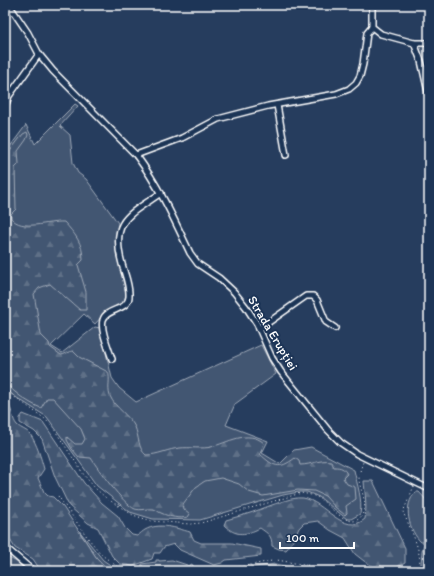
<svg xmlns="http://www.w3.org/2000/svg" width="434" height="576" font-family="Itim,sans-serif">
  <defs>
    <pattern id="forest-firs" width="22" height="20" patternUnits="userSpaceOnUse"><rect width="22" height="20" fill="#425672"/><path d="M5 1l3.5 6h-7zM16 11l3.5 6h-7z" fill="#5e6f87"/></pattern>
  </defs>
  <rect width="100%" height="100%" fill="#263d5e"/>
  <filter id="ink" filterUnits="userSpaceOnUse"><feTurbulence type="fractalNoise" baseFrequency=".025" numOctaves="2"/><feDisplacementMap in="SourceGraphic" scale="8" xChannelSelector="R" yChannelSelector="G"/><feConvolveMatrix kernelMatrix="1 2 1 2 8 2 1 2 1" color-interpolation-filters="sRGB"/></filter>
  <g filter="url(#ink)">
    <g fill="#425672" stroke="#a0aab8">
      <path d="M421 45H429V87L418 48Z"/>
      <path d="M75 104 78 106 60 126 70 135 73 163 78 173 86 179 118 223C112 249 120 267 126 293 125 308 113 305 104 314 101 317 98 321 95 324L84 314 51 346 62 353 95 327 100 328 112 378 119 388 136 402 261 345 276 374 235 404 226 425 268 441 262 453 280 464 294 450 311 447 354 470C357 485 363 500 360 514L351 519H347L319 497 307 492H299L283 495 200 520 153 519 130 512 97 486 47 417 14 396 5 387V122L8 112 9 148 26 125 35 144Z"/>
      <path d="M416 492H419L429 503V542H421C409 531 402 505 416 492Z"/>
      <path d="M77 528 103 560 119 571H109L96 557Z"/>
      <path d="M424 545H429V571H419C423 563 420 553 424 545Z"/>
      <path d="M5 552 9 558 15 561 28 571H5Z"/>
      <path d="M156 560H159V561L172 560 190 566 191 564 193 565V568L205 571 224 569 212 571H187L186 569 183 568V571H125L124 569 142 567V564L156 562Z"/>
      <path d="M275 564 285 566 287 569 284 571H229Z"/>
    </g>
    <g fill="url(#forest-firs)" stroke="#a0aab8">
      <path d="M7 121V148L8 151H10L23 134 27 132 28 135 26 140 18 151 19 164 15 168 16 209 11 214V218C22 232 48 221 64 222 75 234 83 243 83 260L78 265 86 292V310H80L50 284 39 288 34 294 41 335 49 343 50 347 61 355C65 355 68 351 73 351L79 357 108 372C111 379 107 387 110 396 115 408 129 415 135 427 139 436 138 449 146 455 158 455 168 449 180 448 188 447 204 449 211 447 227 443 248 429 264 443L260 454C274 467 279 470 295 458L299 461 300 465C312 465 319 459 331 461L334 467C341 467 344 468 347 474L343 478 347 484 355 487 356 499 346 506 347 513 345 515 335 507 325 496 314 491 298 490 263 496 249 492 239 484 221 478 205 481 196 487 183 504 184 509 190 514 188 517C179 519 170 517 161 513 158 512 156 509 153 509 148 508 140 511 135 509 123 504 98 469 91 458L79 457 72 449 67 440V437L75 444H82L85 439 81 429 53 398H47L41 408C28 403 13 392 5 382V130Z"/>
      <path d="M5 406H9C13 412 12 419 17 425 21 429 27 430 30 434 37 444 41 458 44 469L38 478 44 492 48 496 53 497 63 507 96 557 109 571H41L33 559 15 548 5 532Z"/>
      <path d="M23 414 43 422 84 483 102 503 118 516 125 528 132 535 137 536C140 534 143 531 145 530 159 522 176 528 190 532L194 540 201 543H232L261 549V556L226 560 222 563 214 565 180 550 174 544 164 547 160 553H154L152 559 133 566 120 564 112 556 98 528 88 523 69 506 55 477 42 439 34 431 20 423V418Z"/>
      <path d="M364 481H373L405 548V563L391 571H385L374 567 364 561 355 554 345 538 330 530 318 521 304 523 299 528 292 543 286 550 279 549 272 546C272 535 268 534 260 528 246 535 236 537 224 525L226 520C233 518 240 516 247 514 261 510 290 496 303 498 324 501 344 537 365 519 367 506 365 494 364 481Z"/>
    </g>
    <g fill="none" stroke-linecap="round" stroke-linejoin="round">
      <g stroke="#fff" stroke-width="8">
        <g id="minor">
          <path d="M9 5 28 33 39 54 53 71 136 155C159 186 174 219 190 253L198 264 219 278 234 292 246 307 257 324 272 358 281 372 328 430 341 443 357 454 429 489"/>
          <path d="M372 5V27L381 34 414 43H429"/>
          <path d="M414 43 421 61 429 96"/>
          <path d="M277 105 286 155"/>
          <path d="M5 107 9 96 39 54"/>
          <path d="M136 155 182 138 218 119 268 106 336 94 349 89 356 83 360 76 363 64 367 33 372 27"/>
          <path d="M259 329 306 296H313L317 300 326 322 335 328"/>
          <path d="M112 359C109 349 100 330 103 320 106 308 128 311 129 297 130 286 125 275 122 264 110 220 129 215 161 193"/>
          <path d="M5 547 33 571"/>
        </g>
      </g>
      <g stroke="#fff" stroke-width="1" stroke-dasharray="1 3" stroke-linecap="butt">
        <path d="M5 390 45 419 54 429 84 475 95 488 106 498 133 515 151 521 190 524 201 523 301 493C307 494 313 495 319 498 329 505 353 535 363 513 368 502 360 490 359 480 359 473 361 468 363 462"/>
        <path d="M414 486 403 512C409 526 425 556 418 571"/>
        <path d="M58 496 88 538 102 555 123 571"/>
        <path d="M307 565 322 571"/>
        <path d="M219 571 277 560 306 565"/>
        <path d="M289 571 304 565"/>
      </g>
      <use href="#minor" stroke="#1d3557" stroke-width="5"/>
    </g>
  </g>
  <g text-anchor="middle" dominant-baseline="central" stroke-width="4" stroke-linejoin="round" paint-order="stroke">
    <g font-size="13" fill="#fff" stroke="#1d3557">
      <text transform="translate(273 333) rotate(59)">Strada Erupției</text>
    </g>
  </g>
  <rect width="434" height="576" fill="none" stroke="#1d3557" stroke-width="20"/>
  <rect x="10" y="10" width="414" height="556" fill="none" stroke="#fff" stroke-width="1.5" filter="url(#ink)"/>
  <path d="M280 542v6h74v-6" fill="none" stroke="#ffffff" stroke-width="2"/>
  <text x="286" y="542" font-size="12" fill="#ffffff" stroke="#1d3557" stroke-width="3" paint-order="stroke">100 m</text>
</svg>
